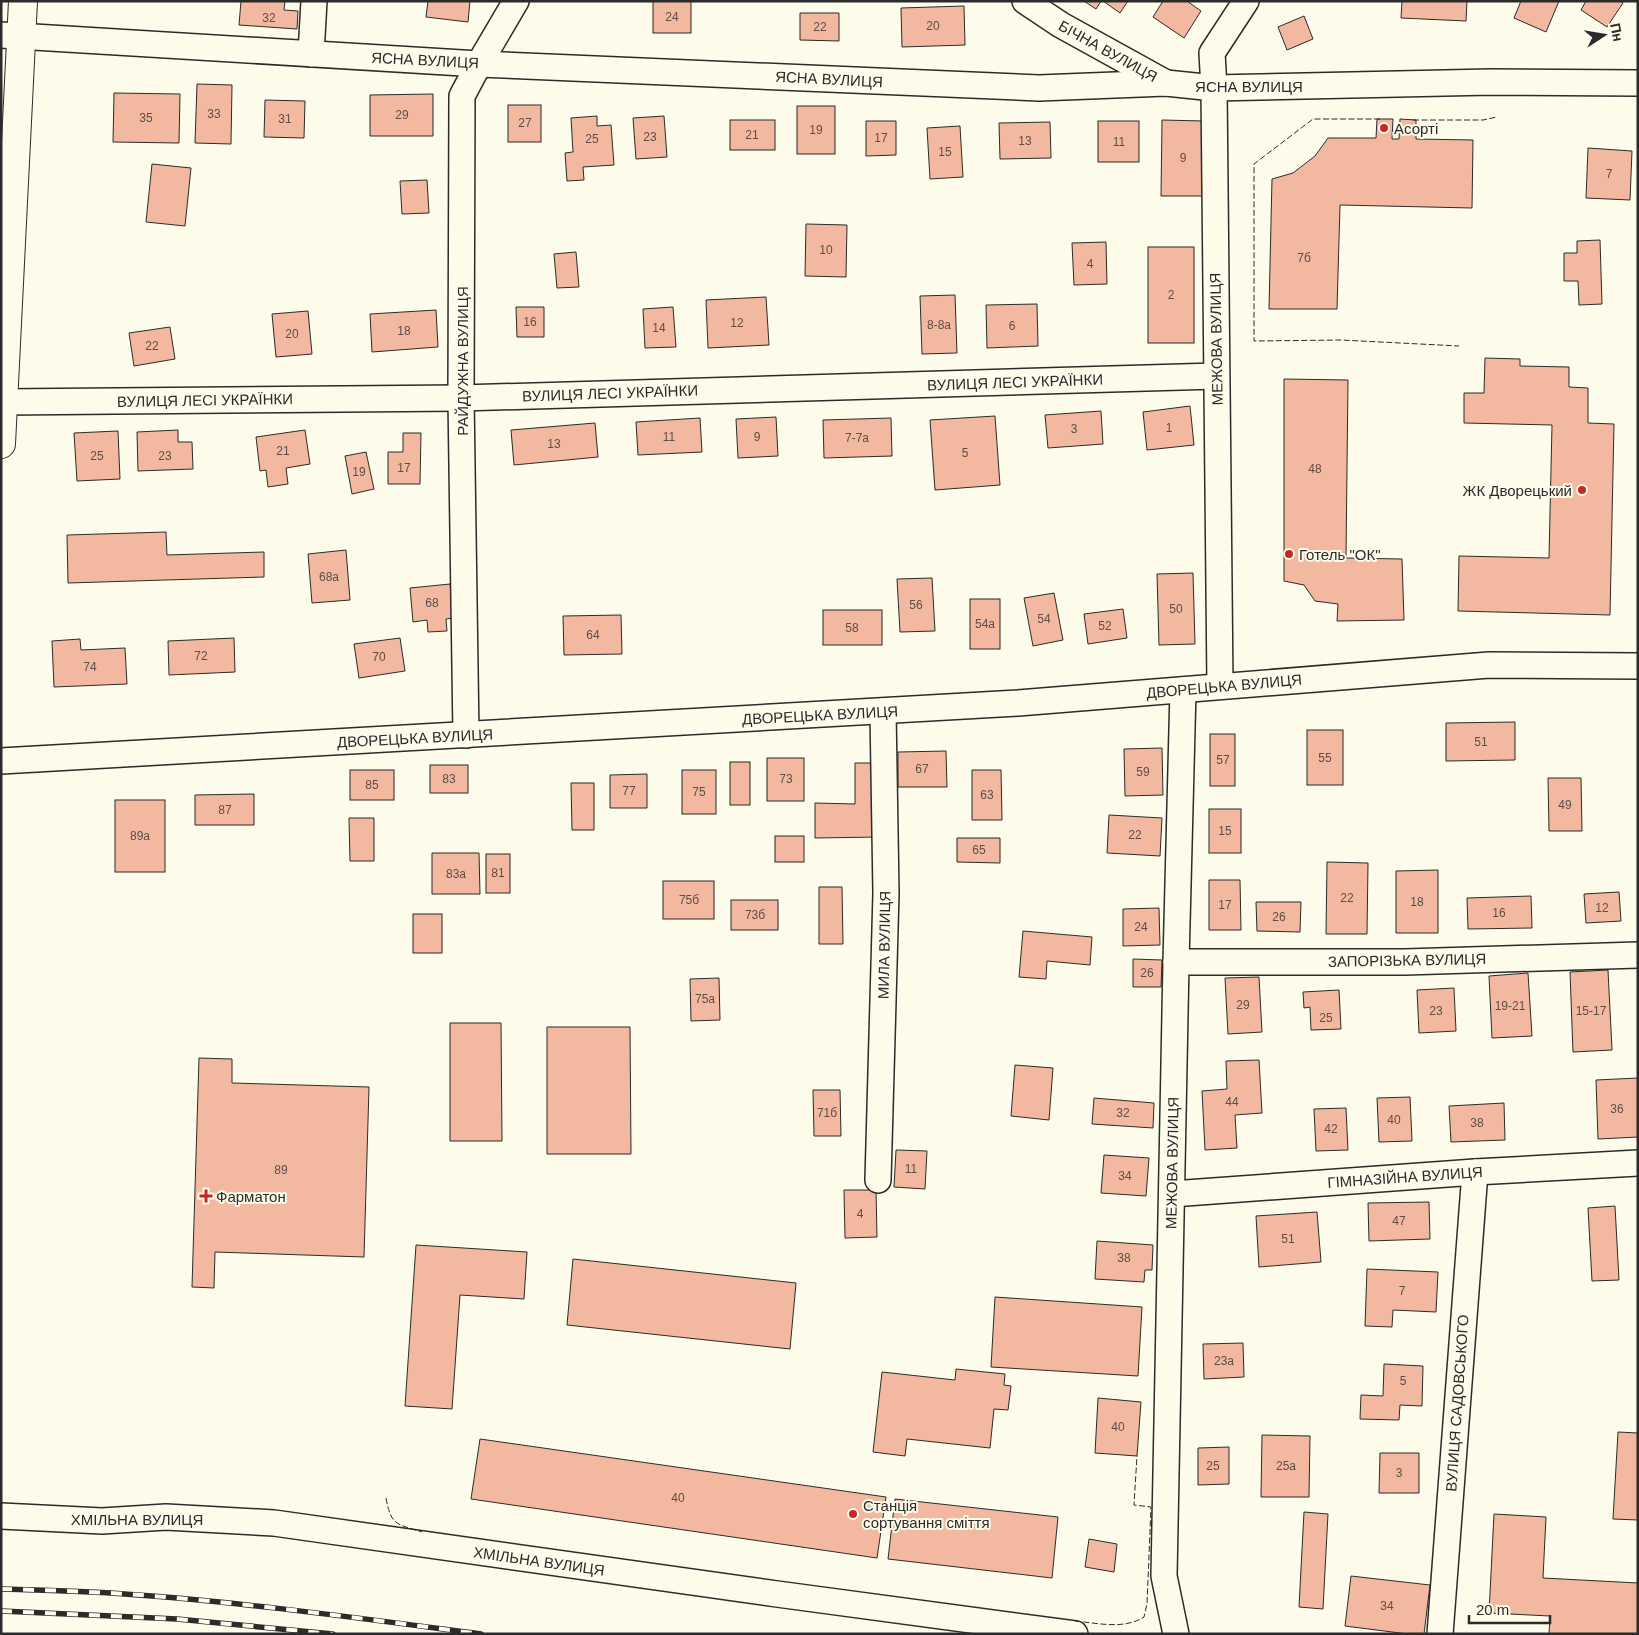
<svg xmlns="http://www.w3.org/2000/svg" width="1639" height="1635" font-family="Arial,sans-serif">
  <rect width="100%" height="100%" fill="#fdfbea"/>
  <g fill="#f2b8a0" stroke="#2b2b2b">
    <path d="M241 1H285L284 10 298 11 297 29 239 25Z"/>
    <path d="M428 1H470L468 22 426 17Z"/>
    <rect x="653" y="1" width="38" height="32"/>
    <path d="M1084 1H1101L1096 9Z"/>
    <path d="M1103 1H1128L1120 13Z"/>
    <path d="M1163 1H1187L1201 11 1184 38 1153 17Z"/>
    <path d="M1402 1H1467L1466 21 1401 18Z"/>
    <path d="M1521 1H1559L1546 32 1514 18Z"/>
    <path d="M1586 1H1620L1623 3 1607 27 1581 10Z"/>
    <path d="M964 6 965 45 902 47 901 8Z"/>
    <path d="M800 13H839V41L800 40Z"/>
    <path d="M1304 16 1313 39 1287 50 1278 27Z"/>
    <path d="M197 84 232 85 231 144 195 143Z"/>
    <path d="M114 93 180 94 179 143 113 142Z"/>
    <path d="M433 94V136H370V95Z"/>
    <path d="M265 100 305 101 304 138 264 137Z"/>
    <rect x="508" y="105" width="33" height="37"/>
    <rect x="797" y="106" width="38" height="48"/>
    <path d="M597 116V126L611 125 614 165 583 167 584 180 567 181 565 153 573 152 571 118Z"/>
    <path d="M664 116 667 157 636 159 633 118Z"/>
    <path d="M1377 119H1393L1392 139H1399L1400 119 1416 120V139L1473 140 1472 208 1340 205 1337 309H1269L1272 179 1293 173 1315 156 1328 138H1376Z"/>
    <rect x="730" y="120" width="45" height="30"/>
    <path d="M1162 120 1204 121V196H1161Z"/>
    <path d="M866 121H896V155L866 156Z"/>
    <rect x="1098" y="121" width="41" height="41"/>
    <path d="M1050 122 1051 158 1000 159 999 123Z"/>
    <path d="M960 126 963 177 930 179 927 128Z"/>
    <path d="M1588 148 1632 151 1630 200 1586 198Z"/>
    <path d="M152 164 191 168 185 226 146 222Z"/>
    <path d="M427 180 429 213 402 214 400 181Z"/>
    <path d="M806 224 847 225 846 277 805 276Z"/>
    <path d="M1600 240 1602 304 1579 305 1578 281H1564V253H1577V241Z"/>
    <path d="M1106 242 1107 284 1074 285 1072 243Z"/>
    <rect x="1148" y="247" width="46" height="96"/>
    <path d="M576 252 579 287 557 288 554 254Z"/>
    <path d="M955 295 957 353 922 354 920 296Z"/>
    <path d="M766 297 769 345 708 348 706 300Z"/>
    <path d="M1037 304 1038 346 987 348 986 305Z"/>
    <path d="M516 307H544V337H517Z"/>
    <path d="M673 307 676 347 645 348 643 309Z"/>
    <path d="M436 310 438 347 372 352 370 314Z"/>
    <path d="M308 311 312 354 276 357 272 314Z"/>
    <path d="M170 327 175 359 134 366 129 333Z"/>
    <path d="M1485 358 1520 359V366L1569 367V387L1588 388V423L1614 424 1610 615 1458 611 1459 556 1549 558 1552 425 1464 423V393H1484Z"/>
    <path d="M1284 379 1348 380 1346 558 1402 559 1404 620 1337 621 1338 604 1315 601 1304 585 1284 581Z"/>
    <path d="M1190 406 1194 445 1147 450 1143 412Z"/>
    <path d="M1101 411 1103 444 1048 448 1045 415Z"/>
    <path d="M995 416 1000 485 935 490 930 420Z"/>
    <path d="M776 417 778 456 738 458 736 419Z"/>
    <path d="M700 418 702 452 638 455 636 422Z"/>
    <path d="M891 418 892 456 824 458 823 420Z"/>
    <path d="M595 423 598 457 514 465 511 430Z"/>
    <path d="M178 430V442H192L193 469 138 471 137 432Z"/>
    <path d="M305 430 310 464 286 468 288 484 268 487 266 470 260 471 256 437Z"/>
    <path d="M118 431 120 479 77 481 74 433Z"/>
    <path d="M403 433H421L420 484H388V452H403Z"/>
    <path d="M366 452 374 489 352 494 345 456Z"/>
    <path d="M166 532 167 555 264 552V577L68 583 67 535Z"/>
    <path d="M346 550 350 600 312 603 308 554Z"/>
    <path d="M1193 573 1195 644 1159 645 1157 574Z"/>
    <path d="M932 578 935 631 900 632 897 579Z"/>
    <path d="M450 584 454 618 446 619 447 631 428 632 427 620 413 622 410 588Z"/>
    <path d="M1054 593 1063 640 1033 646 1024 598Z"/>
    <rect x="970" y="599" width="30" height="50"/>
    <path d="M1123 609 1127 638 1088 644 1084 614Z"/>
    <rect x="823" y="610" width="59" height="35"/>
    <path d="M621 615 622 654 564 655 563 616Z"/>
    <path d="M234 638 235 672 169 675 168 641Z"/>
    <path d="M400 638 405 671 359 678 354 644Z"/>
    <path d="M80 639 81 650 125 648 127 684 54 687 52 641Z"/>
    <path d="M1515 722V760L1446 761V723Z"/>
    <rect x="1307" y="730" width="36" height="55"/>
    <rect x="1210" y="734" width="25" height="52"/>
    <path d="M1162 748 1163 795 1125 796 1124 749Z"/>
    <path d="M946 751 947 787H898V752Z"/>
    <rect x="767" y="758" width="37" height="43"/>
    <rect x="730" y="762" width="20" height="43"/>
    <path d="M855 763H879V837L815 838V803L855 804Z"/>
    <rect x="430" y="765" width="38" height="28"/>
    <rect x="350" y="770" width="44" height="30"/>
    <rect x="682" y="770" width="34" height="44"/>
    <path d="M972 770H1001L1002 820H972Z"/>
    <path d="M647 774V808H610V775Z"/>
    <path d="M1548 778H1581L1582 831H1549Z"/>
    <path d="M571 783H594V830H572Z"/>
    <path d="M254 794V825H195V795Z"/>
    <rect x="115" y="800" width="50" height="72"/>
    <rect x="1209" y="809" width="32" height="44"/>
    <path d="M1109 815 1162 818 1160 856 1107 853Z"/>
    <path d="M349 818H374V861H350Z"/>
    <rect x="775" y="836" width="29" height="26"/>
    <path d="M957 838H1000V863L957 862Z"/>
    <path d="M432 853H479L480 894H432Z"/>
    <rect x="486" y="854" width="24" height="39"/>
    <path d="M1327 862 1368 863 1367 934H1326Z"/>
    <path d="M1438 870V933H1396V871Z"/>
    <path d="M1209 880H1240L1241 930H1209Z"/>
    <rect x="663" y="881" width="51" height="38"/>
    <path d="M819 887H842L843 944H819Z"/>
    <path d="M1619 892 1621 921 1586 923 1584 894Z"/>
    <path d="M1531 896 1532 928 1468 929 1467 898Z"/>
    <rect x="731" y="900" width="47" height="30"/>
    <path d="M1256 902H1301L1300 932 1257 931Z"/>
    <path d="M1159 908 1160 945 1123 946V909Z"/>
    <rect x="413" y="914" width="29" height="39"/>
    <path d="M1023 931 1092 937 1090 965 1047 961 1046 979 1019 977Z"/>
    <path d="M1133 959 1162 960 1161 987H1133Z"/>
    <path d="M1608 970 1612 1050 1573 1052 1570 972Z"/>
    <path d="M1528 973 1532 1036 1492 1038 1489 976Z"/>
    <path d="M1259 977 1262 1032 1228 1034 1225 978Z"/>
    <path d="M719 978 720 1020 691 1021 690 979Z"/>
    <path d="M1454 988 1456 1031 1419 1033 1417 990Z"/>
    <path d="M1339 990 1341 1029 1311 1030 1310 1007 1304 1008 1303 992Z"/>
    <path d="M450 1023H501L502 1141H450Z"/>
    <path d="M547 1027H630L631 1154H547Z"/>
    <path d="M199 1058 232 1059V1083L369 1087 364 1257 215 1252 214 1288 192 1287Z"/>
    <path d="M1259 1060 1262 1113 1235 1115 1237 1148 1205 1150 1202 1091 1227 1089 1226 1061Z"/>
    <path d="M1015 1065 1053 1068 1049 1120 1011 1116Z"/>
    <path d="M1638 1078V1137L1598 1139 1596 1080Z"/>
    <path d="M813 1090H840L841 1136H814Z"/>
    <path d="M1410 1097 1412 1141 1379 1142 1377 1098Z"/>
    <path d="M1094 1098 1154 1103 1153 1128 1092 1124Z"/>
    <path d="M1504 1103 1505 1140 1451 1142 1449 1106Z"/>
    <path d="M1346 1108 1348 1150 1316 1151 1314 1109Z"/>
    <path d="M896 1150 927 1151 925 1189 894 1187Z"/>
    <path d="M1104 1155 1149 1158 1146 1196 1101 1193Z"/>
    <path d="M844 1190H876L877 1237 845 1238Z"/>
    <path d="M1429 1202 1430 1239 1369 1241 1368 1203Z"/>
    <path d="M1615 1206 1619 1280 1592 1281 1588 1208Z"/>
    <path d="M1317 1212 1321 1262 1259 1267 1256 1216Z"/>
    <path d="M1097 1241 1153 1245 1152 1270H1145L1144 1282 1095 1279Z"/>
    <path d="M416 1245 527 1252 524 1299 460 1295 452 1409 405 1406Z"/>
    <path d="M573 1259 796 1283 790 1349 567 1325Z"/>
    <path d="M1367 1269 1438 1272 1436 1312 1393 1310 1392 1327 1365 1326Z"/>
    <path d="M995 1297 1142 1307 1138 1376 991 1367Z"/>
    <path d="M1243 1343 1244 1377 1204 1379 1203 1344Z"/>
    <path d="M1384 1364 1423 1366 1422 1406 1400 1405 1399 1420 1360 1419 1361 1395 1383 1396Z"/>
    <path d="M956 1369 1005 1374 1004 1385 1011 1386 1008 1410 994 1409 990 1448 907 1439 905 1456 873 1452 882 1372 955 1380Z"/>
    <path d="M1098 1398 1141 1402 1137 1456 1095 1453Z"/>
    <path d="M1618 1432 1638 1433V1520L1613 1519Z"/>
    <path d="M1262 1435 1310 1436 1309 1497H1261Z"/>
    <path d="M480 1439 886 1497 877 1558 471 1499Z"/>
    <path d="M1229 1447V1484L1198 1485V1448Z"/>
    <path d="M1380 1453H1419V1493H1379Z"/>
    <path d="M895 1499 1058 1517 1052 1578 888 1559Z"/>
    <path d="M1304 1512 1328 1514 1323 1609 1299 1607Z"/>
    <path d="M1494 1514 1546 1517 1543 1578 1638 1583V1634H1549L1550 1616 1489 1613Z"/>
    <path d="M1089 1539 1117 1544 1114 1572 1085 1567Z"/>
    <path d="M1351 1576 1430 1585 1424 1634H1408L1345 1626Z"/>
  </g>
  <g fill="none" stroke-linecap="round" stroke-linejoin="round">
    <g stroke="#2b2b2b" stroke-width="28">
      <g id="minor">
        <path d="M1025 1 1061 25 1166 83"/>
        <path d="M1 35 479 64 1039 88 1166 83 1214 88 1491 82 1638 83"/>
        <path d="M311 54 314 1"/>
        <path d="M3 402 461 398 1216 376"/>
        <path d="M1220 686 1214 88 1212 53 1246 1"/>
        <path d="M466 735 461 398 462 96 479 64 516 1"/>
        <path d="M1 761 1018 703 1489 665 1638 666"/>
        <path d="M1176 962H1405L1638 955"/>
        <path d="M878 1180 886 893 883 711"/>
        <path d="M1172 1194 1475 1172 1638 1163"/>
        <path d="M1 1516 102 1521 166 1517 274 1523 777 1594 1075 1634"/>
        <path d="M1176 1634 1164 1576 1176 962 1183 690"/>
        <path d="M1440 1634 1475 1172"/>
      </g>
    </g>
    <g stroke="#2b2b2b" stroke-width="30">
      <path id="secondary" d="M1 444 23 1"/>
    </g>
    <use href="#minor" stroke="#fdfbea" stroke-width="25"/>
    <use href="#secondary" stroke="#fdfbea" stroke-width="28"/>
    <g stroke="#2b2b2b" stroke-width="5.5">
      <g id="rail">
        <path d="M1 1589C38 1590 75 1591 111 1593 235 1601 358 1618 481 1634"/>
        <path d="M1 1611 177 1619 333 1634"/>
      </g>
    </g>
    <use href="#rail" stroke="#fdfbea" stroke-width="4" stroke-dasharray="11" stroke-linecap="butt"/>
    <g stroke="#2b2b2b" stroke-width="1" stroke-dasharray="6 2.5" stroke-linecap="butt">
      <path d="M1380 119H1313L1254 164V341L1341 340 1459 346"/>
      <path d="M1413 120H1483L1497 117"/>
      <path d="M386 1498C391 1526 397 1524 422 1532"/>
      <path d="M1075 1621C1098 1623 1123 1630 1144 1617L1147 1604 1151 1507 1134 1505 1137 1456"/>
    </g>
  </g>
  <g fill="#c62828" stroke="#fdfbea" stroke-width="2">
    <circle cx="1384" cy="128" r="5"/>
    <circle cx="1582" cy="490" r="5"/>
    <circle cx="1289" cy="554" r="5"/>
    <path d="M203.5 1188.5h5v5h5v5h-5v5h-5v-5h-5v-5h5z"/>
    <circle cx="853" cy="1514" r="5"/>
  </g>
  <g text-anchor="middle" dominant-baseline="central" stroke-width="4" stroke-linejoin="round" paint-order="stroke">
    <g font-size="12" fill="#5d4e48">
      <text x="672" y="17">24</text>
      <text x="269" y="18">32</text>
      <text x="933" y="26">20</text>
      <text x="820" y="27">22</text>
      <text x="214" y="114">33</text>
      <text x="402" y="115">29</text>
      <text x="146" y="118">35</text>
      <text x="285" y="119">31</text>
      <text x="525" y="123">27</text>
      <text x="816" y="130">19</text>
      <text x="752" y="135">21</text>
      <text x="650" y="137">23</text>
      <text x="881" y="138">17</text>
      <text x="592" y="139">25</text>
      <text x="1025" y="141">13</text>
      <text x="1119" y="142">11</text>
      <text x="945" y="152">15</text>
      <text x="1183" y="158">9</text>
      <text x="1609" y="174">7</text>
      <text x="826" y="250">10</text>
      <text x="1304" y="258">7б</text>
      <text x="1090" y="264">4</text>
      <text x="1171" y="295">2</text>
      <text x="530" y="322">16</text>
      <text x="737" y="323">12</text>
      <text x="939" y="325">8-8а</text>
      <text x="1012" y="326">6</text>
      <text x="659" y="328">14</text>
      <text x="404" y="331">18</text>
      <text x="292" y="334">20</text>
      <text x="152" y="346">22</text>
      <text x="1169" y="428">1</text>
      <text x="1074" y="429">3</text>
      <text x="669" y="437">11</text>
      <text x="757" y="437">9</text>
      <text x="857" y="438">7-7а</text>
      <text x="554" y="444">13</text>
      <text x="283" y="451">21</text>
      <text x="965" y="453">5</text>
      <text x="97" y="456">25</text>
      <text x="165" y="456">23</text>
      <text x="404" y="468">17</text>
      <text x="1315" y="469">48</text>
      <text x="359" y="472">19</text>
      <text x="329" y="577">68а</text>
      <text x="432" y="603">68</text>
      <text x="916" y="605">56</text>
      <text x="1176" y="609">50</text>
      <text x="1044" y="619">54</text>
      <text x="985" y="624">54а</text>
      <text x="1105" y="626">52</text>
      <text x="852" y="628">58</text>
      <text x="593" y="635">64</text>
      <text x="201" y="656">72</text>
      <text x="379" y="657">70</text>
      <text x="90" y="667">74</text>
      <text x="1481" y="742">51</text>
      <text x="1325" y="758">55</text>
      <text x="1223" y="760">57</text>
      <text x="922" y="769">67</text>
      <text x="1143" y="772">59</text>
      <text x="449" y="779">83</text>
      <text x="786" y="779">73</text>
      <text x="372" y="785">85</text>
      <text x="629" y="791">77</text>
      <text x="699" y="792">75</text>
      <text x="987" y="795">63</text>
      <text x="1565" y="805">49</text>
      <text x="225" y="810">87</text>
      <text x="1225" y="831">15</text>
      <text x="1135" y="835">22</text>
      <text x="140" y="836">89а</text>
      <text x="979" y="850">65</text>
      <text x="498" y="873">81</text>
      <text x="456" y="874">83а</text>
      <text x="1347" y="898">22</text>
      <text x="689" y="900">75б</text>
      <text x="1417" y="902">18</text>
      <text x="1225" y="905">17</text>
      <text x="1602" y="908">12</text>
      <text x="1499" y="913">16</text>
      <text x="755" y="915">73б</text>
      <text x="1279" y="917">26</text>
      <text x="1141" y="927">24</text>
      <text x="1147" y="973">26</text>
      <text x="705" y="999">75а</text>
      <text x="1243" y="1005">29</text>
      <text x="1510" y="1006">19-21</text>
      <text x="1436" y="1011">23</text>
      <text x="1591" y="1011">15-17</text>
      <text x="1326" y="1018">25</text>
      <text x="1232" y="1102">44</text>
      <text x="1617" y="1109">36</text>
      <text x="827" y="1113">71б</text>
      <text x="1123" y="1113">32</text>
      <text x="1394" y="1120">40</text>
      <text x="1477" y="1123">38</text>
      <text x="1331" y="1129">42</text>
      <text x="911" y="1169">11</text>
      <text x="281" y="1170">89</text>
      <text x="1125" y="1176">34</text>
      <text x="860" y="1214">4</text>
      <text x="1399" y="1221">47</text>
      <text x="1288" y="1239">51</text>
      <text x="1124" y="1258">38</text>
      <text x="1402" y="1291">7</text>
      <text x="1224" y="1361">23а</text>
      <text x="1403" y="1381">5</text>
      <text x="1118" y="1427">40</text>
      <text x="1213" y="1466">25</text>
      <text x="1286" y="1466">25а</text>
      <text x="1399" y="1473">3</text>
      <text x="678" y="1498">40</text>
      <text x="1387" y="1606">34</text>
    </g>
    <g font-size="15" fill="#2b2b2b" stroke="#fdfbea">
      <text transform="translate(1108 51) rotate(29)">БІЧНА ВУЛИЦЯ</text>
      <text transform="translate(425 60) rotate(3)">ЯСНА ВУЛИЦЯ</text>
      <text transform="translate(829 79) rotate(3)">ЯСНА ВУЛИЦЯ</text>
      <text x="1249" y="86">ЯСНА ВУЛИЦЯ</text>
      <text transform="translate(1216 339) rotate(-91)">МЕЖОВА ВУЛИЦЯ</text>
      <text transform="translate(462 361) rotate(-90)">РАЙДУЖНА ВУЛИЦЯ</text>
      <text transform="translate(1015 382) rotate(-2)">ВУЛИЦЯ ЛЕСІ УКРАЇНКИ</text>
      <text transform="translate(610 393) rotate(-2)">ВУЛИЦЯ ЛЕСІ УКРАЇНКИ</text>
      <text transform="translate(205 400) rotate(-1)">ВУЛИЦЯ ЛЕСІ УКРАЇНКИ</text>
      <text transform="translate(1224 686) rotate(-5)">ДВОРЕЦЬКА ВУЛИЦЯ</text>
      <text transform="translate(820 715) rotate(-3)">ДВОРЕЦЬКА ВУЛИЦЯ</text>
      <text transform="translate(415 738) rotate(-3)">ДВОРЕЦЬКА ВУЛИЦЯ</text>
      <text transform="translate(884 945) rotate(-89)">МИЛА ВУЛИЦЯ</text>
      <text transform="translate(1407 960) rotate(-1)">ЗАПОРІЗЬКА ВУЛИЦЯ</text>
      <text transform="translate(1172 1163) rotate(-89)">МЕЖОВА ВУЛИЦЯ</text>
      <text transform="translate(1405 1177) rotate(-4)">ГІМНАЗІЙНА ВУЛИЦЯ</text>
      <text transform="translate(1457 1403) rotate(-86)">ВУЛИЦЯ САДОВСЬКОГО</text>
      <text x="137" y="1519">ХМІЛЬНА ВУЛИЦЯ</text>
      <text transform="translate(539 1561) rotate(8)">ХМІЛЬНА ВУЛИЦЯ</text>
    </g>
    <g font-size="15" fill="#2b2b2b" stroke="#fdfbea" text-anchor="start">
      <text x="1394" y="128">Асорті</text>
      <text x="1572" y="490" text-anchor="end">ЖК Дворецький</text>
      <text x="1299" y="554">Готель "ОК"</text>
      <text x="216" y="1196">Фарматон</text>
      <text x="863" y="1505">Станція<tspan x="863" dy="17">сортування сміття</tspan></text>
    </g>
  </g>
  <rect width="1639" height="1635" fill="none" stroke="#2b2b2b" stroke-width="5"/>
  <g transform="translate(1604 35) rotate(78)" stroke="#fdfbea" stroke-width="4" paint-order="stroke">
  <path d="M0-4L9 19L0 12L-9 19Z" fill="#2b2b2b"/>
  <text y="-8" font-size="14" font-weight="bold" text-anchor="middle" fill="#2b2b2b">Пн</text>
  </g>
  <path d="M1469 1615v8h81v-8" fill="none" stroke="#2b2b2b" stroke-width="2.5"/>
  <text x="1476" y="1615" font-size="15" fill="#2b2b2b" stroke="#fdfbea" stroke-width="4" paint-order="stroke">20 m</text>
</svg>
